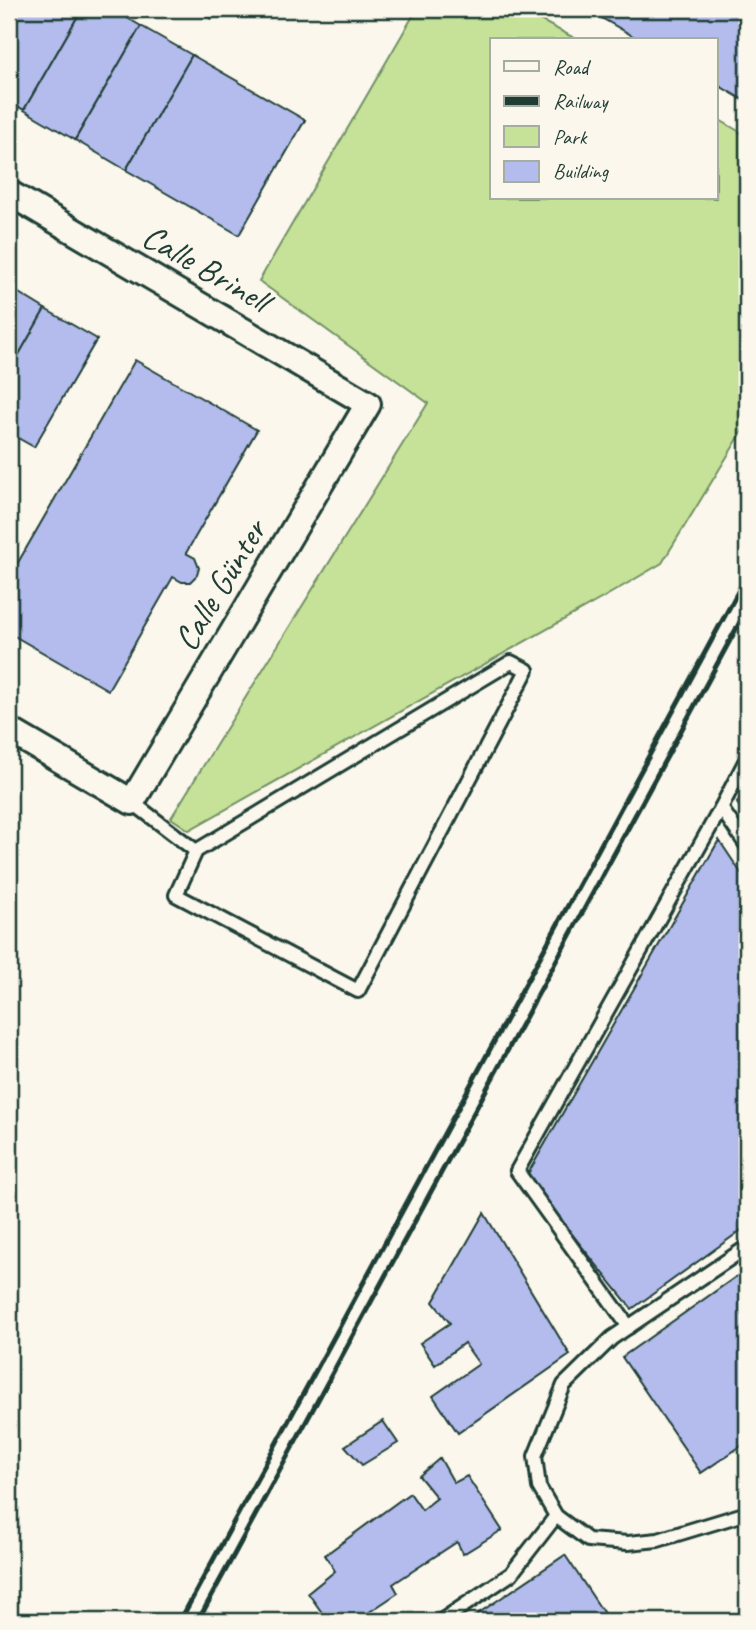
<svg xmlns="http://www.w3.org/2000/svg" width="756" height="1630" font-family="Caveat,sans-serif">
  <rect width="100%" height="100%" fill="#fbf7ec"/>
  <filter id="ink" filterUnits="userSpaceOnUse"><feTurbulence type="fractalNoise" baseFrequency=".0143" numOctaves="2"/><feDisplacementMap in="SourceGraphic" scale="14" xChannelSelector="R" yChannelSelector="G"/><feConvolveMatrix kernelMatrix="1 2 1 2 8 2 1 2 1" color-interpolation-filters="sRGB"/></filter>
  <g filter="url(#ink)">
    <path fill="#c6e299" stroke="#729066" stroke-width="2" d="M417 9H519L578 40H492V198H716V118L747 136V424L662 563 606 596 189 830 171 818 428 403 259 281Z"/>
    <g fill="#b3bced" stroke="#1f3d34" stroke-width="2">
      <path d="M14 9H82L24 110 9 102V18Z"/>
      <path d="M82 9H112L141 26 75 140 24 110Z"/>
      <path d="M195 9H218L212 19Z"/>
      <path d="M586 9H747V102L716 84V40H640Z"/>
      <path d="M141 26 192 55 126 170 75 140Z"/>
      <path d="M192 55 305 120 239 235 126 170Z"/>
      <path d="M9 287 45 309 9 372Z"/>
      <path d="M45 309 97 339 34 447 9 433V372Z"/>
      <path d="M135 360 257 430 186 553 195 558 199 568 197 575 190 582H182L173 577 108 690 9 633V578Z"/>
      <path d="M747 786V818L737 803Z"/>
      <path d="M719 840 747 882V1226L632 1309 526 1177Z"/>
      <path d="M484 1213 570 1355 458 1433 433 1396 479 1364 464 1343 435 1365 420 1343 450 1323 433 1302Z"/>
      <path d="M747 1269V1442L701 1473 622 1357Z"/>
      <path d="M383 1421 398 1443 362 1465 345 1446Z"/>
      <path d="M440 1458 454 1483 467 1476 502 1530 463 1554 457 1542 393 1584 398 1593 365 1615 369 1621H328L308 1593 335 1571 325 1555 410 1493 422 1510 437 1498 419 1476Z"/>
      <path d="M565 1555 609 1621H467Z"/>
    </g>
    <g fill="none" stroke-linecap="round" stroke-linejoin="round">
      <g stroke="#1f3d34" stroke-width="18">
        <g id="lane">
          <path d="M747 758 721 808 747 846"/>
          <path d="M132 802 196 851 176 895 358 991 527 670 511 662 196 851"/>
          <path d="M747 1247 612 1338 564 1385 535 1456 539 1487 556 1516 588 1540 628 1543 658 1540 747 1513"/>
          <path d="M629 1327 517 1171 721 808"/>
          <path d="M441 1621 511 1574 556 1516"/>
        </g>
      </g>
      <g stroke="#1f3d34" stroke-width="30">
        <path id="street" d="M9 193 368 404 132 802 9 730"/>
      </g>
      <use href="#lane" stroke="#fbf7ec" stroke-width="12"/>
      <use href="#street" stroke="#fbf7ec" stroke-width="24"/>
      <g stroke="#1f3d34" stroke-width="5">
        <path d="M180 1621 747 575"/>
        <path d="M198 1621 747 609"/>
      </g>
    </g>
  </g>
  <g text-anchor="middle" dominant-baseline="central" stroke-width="6" stroke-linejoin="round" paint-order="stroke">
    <g font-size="35" fill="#1f3d34" stroke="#fbf7ec">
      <text transform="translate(206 268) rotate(30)">Calle Brinell</text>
      <text transform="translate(220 585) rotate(-59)">Calle Günter</text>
    </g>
  </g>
  <rect width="756" height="1630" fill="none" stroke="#fbf7ec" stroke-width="35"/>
  <rect x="18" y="18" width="721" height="1595" fill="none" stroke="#1f3d34" stroke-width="2.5" filter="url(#ink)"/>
  <rect x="490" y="38" width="228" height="161" fill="#fbf7ec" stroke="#a3ada2" stroke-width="2"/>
  <rect x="504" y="61" width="35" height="10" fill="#fbf7ec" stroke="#a3ada2" stroke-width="2"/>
  <text x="553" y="74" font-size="21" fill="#1f3d34">Road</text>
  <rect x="504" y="96" width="35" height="10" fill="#1f3d34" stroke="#a3ada2" stroke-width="2"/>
  <text x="553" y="108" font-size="21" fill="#1f3d34">Railway</text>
  <rect x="504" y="126" width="35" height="21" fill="#c6e299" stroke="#a3ada2" stroke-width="2"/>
  <text x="553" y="144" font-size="21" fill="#1f3d34">Park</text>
  <rect x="504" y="161" width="35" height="21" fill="#b3bced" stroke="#a3ada2" stroke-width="2"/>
  <text x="553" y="178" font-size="21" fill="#1f3d34">Building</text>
</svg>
